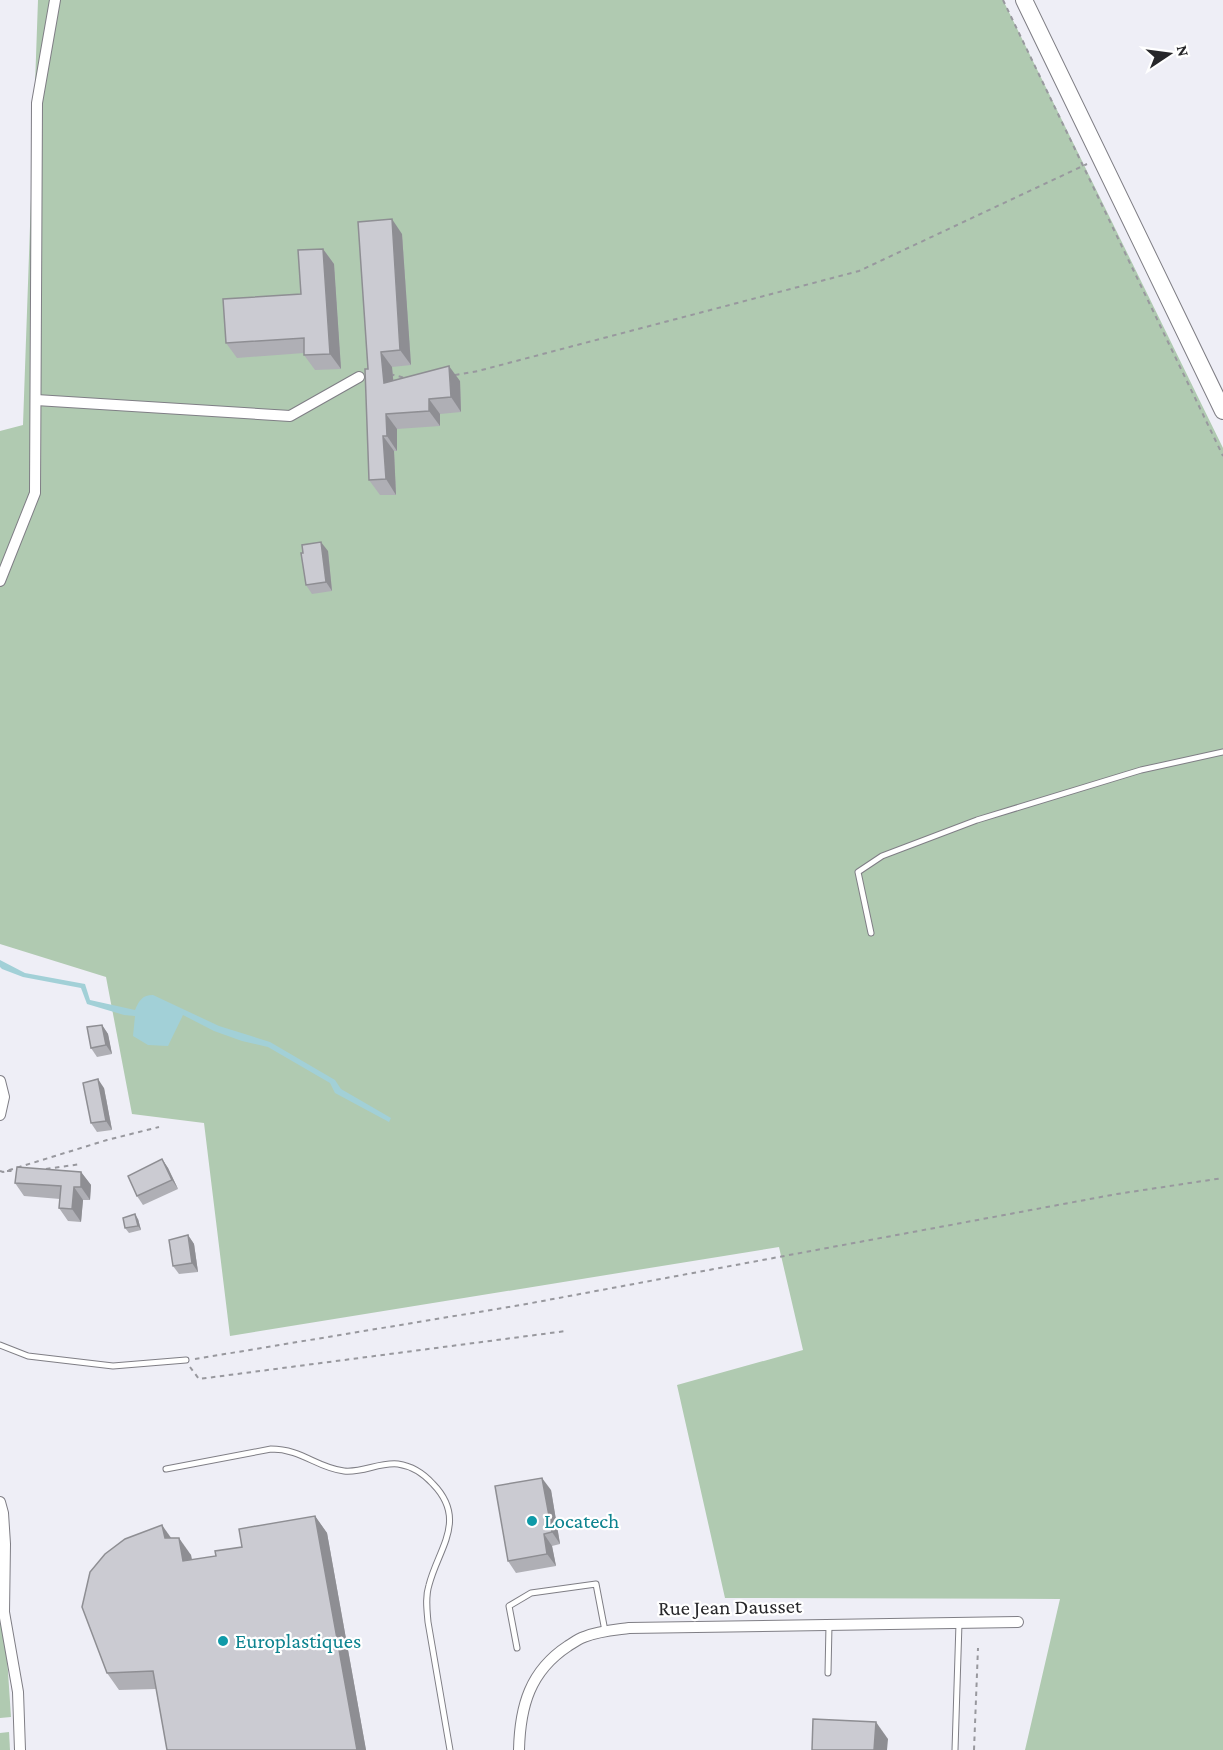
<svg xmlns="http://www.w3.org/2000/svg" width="1223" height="1750" font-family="'Crimson Pro',serif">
  <rect width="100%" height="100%" fill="#eeeef6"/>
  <g fill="#b0cab1">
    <path d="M38 0H1003L1223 448V1750H1025L1060 1599 725 1598 677 1385 803 1350 779 1247 230 1336 204 1123 132 1114 106 977 0 944V431L23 425Z"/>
    <path d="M0 1502 4 1612 11 1717 0 1718Z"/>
    <path d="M9 1732 10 1750H0V1733Z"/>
  </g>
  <path fill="#a2d0d7" d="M0 960 25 973 85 984 90 1000 135 1010C139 1001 142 995 153 995L219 1026 270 1042 335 1080 341 1089 391 1118 389 1122 335 1093 330 1083 268 1047 242 1041 214 1031 183 1015 168 1046 148 1045 133 1036 135 1016 124 1015 87 1004 81 988 23 977 2 969 0 967Z"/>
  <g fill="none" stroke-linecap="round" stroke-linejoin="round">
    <g stroke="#7f7e85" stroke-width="7">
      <g id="lane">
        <path d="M871 933 858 872 882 856 977 820 1141 770 1223 752"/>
        <path d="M0 1345 28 1356 113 1366 186 1360"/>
        <path d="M166 1469 271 1449C302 1449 317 1468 344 1471 363 1473 379 1462 398 1464 412 1466 424 1474 433 1484 468 1520 438 1549 429 1585 425 1597 427 1610 428 1622L450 1750"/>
        <path d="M517 1648 509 1606 531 1593 596 1584 605 1631"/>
        <path d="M828 1673 829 1625"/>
        <path d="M955 1750 959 1623"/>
      </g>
    </g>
    <g stroke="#7f7e85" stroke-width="12">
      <g id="street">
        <path d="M36 400 290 416 359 377"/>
        <path d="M0 581 35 493 37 103 55 0"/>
        <path d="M0 1081 4 1097 0 1115"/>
        <path d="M0 1502 3 1513 5 1544 4 1612 18 1692 20 1750"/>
        <path d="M519 1750C520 1706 530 1671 568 1646 573 1643 578 1639 584 1637 598 1631 614 1630 629 1628L1018 1622"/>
      </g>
    </g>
    <g stroke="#7f7e85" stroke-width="18">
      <path id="secondary" d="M1024 0 1223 411"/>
    </g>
    <g stroke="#98989e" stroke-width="2" stroke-dasharray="4.5 4.5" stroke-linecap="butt">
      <path d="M1003 0 1223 456"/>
      <path d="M390 374 405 378"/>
      <path d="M455 375 478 371 859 271 1087 164"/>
      <path d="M46 1169 81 1164"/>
      <path d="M0 1171 3 1172 107 1140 159 1127"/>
      <path d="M7 1171H19"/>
      <path d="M195 1359 521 1305 1117 1194 1223 1178"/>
      <path d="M190 1367 199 1379 566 1331"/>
      <path d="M974 1750 978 1648"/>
    </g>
    <use href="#lane" stroke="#fff" stroke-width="5"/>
    <use href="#street" stroke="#fff" stroke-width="10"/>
    <use href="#secondary" stroke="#fff" stroke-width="16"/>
  </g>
  <g fill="#afafb5">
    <path d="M402 234 411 365 392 367 393 380 460 381 461 412 440 414V426L397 429V451H394L396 495H380L369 480 368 369Z"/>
    <path d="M323 249 334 264 341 369 315 370 304 355V353L237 358 226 343 301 294Z"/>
    <path d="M328 551 332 591 312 594 306 585Z"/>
    <path d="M102 1025 108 1034 112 1054 97 1057 91 1048Z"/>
    <path d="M104 1088 112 1130 97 1132 91 1123Z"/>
    <path d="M162 1159 168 1168 178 1189 143 1205 137 1196Z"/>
    <path d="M81 1172 91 1185 90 1200H83L81 1222 68 1221 59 1208 60 1199 24 1196 15 1183Z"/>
    <path d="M138 1219 141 1230 129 1233 125 1228Z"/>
    <path d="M188 1235 194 1244 198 1272 179 1274 173 1266Z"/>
    <path d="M551 1490 560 1544 552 1546 556 1566 516 1573 508 1561Z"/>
    <path d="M315 1516 327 1533 366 1750H167L156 1689 119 1690 107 1673 171 1538 191 1555 192 1560 216 1556 242 1547Z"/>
  </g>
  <g fill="#8e8e93">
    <path d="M392 219 402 234 411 365 400 350Z"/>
    <path d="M323 249 334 264 341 369 330 354Z"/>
    <path d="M381 352 392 367 395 398 384 383Z"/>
    <path d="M449 366 460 381 461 412 451 397Z"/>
    <path d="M429 399 440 414V426L429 411Z"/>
    <path d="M386 414 397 429V451L387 436Z"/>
    <path d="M383 436 394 451 396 495 386 479Z"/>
    <path d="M321 542 328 551 332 591 326 582Z"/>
    <path d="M102 1025 108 1034 112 1054 106 1045Z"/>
    <path d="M98 1079 104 1088 112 1130 106 1121Z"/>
    <path d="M162 1159 168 1168 178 1189 172 1180Z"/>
    <path d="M81 1172 91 1185 90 1200 81 1187Z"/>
    <path d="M74 1187 83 1200 81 1222 72 1209Z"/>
    <path d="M135 1214 138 1219 141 1230 138 1226Z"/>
    <path d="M188 1235 194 1244 198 1272 192 1263Z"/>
    <path d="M542 1478 551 1490 560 1544 552 1532Z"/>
    <path d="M315 1516 327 1533 366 1750H357Z"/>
    <path d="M162 1525 174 1542 165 1538Z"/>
    <path d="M544 1534 552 1546 556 1566 547 1554Z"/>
    <path d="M179 1538 191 1555 195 1579 183 1561Z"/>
    <path d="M876 1722 888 1739 887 1750H874Z"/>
  </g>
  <g fill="#cbcbd2" stroke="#8e8e93" stroke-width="1.5">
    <path d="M392 219 400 350 381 352 384 383 449 366 451 397 429 399V411L386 414 387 436H383L386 479 369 480 365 369H368L358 222Z"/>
    <path d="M323 249 330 354 304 355V338L226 343 223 299 301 294 298 250Z"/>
    <path d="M321 542 326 582 306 585 301 553H303L302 545Z"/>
    <path d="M102 1025 106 1045 91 1048 87 1027Z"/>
    <path d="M98 1079 106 1121 91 1123 83 1083Z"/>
    <path d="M162 1159 172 1180 137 1196 128 1176Z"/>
    <path d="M17 1167 81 1172V1187H74L72 1209 59 1208 61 1186 15 1183Z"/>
    <path d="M135 1214 138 1226 125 1228 123 1218Z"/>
    <path d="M188 1235 192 1263 173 1266 169 1240Z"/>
    <path d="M542 1478 552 1532 544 1534 547 1554 508 1561 495 1486Z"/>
    <path d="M315 1516 357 1750H167L153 1671 107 1673 82 1607 90 1572 105 1554 125 1539 162 1525 165 1538H179L183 1561 216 1556 215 1551 242 1547 239 1529Z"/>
    <path d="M813 1719 876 1722 874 1750H812Z"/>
  </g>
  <g fill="#0f9aa8" stroke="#fff" stroke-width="2">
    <circle cx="532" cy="1521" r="6"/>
    <circle cx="223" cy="1641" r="6"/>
  </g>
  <g text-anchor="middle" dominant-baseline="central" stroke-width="4.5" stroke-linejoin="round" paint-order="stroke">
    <g font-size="21" fill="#0d838f" stroke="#fff" text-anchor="start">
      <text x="544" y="1521">Locatech</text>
      <text x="235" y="1641">Europlastiques</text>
    </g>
    <g font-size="21" fill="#27272a" stroke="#fff">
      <text transform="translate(730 1607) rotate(-1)">Rue Jean Dausset</text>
    </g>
  </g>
  <g transform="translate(1169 54) rotate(77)" stroke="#ffffff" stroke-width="4.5" paint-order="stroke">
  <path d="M0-4.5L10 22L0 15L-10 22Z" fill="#27272a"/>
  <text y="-9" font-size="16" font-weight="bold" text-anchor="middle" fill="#27272a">N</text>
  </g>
</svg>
